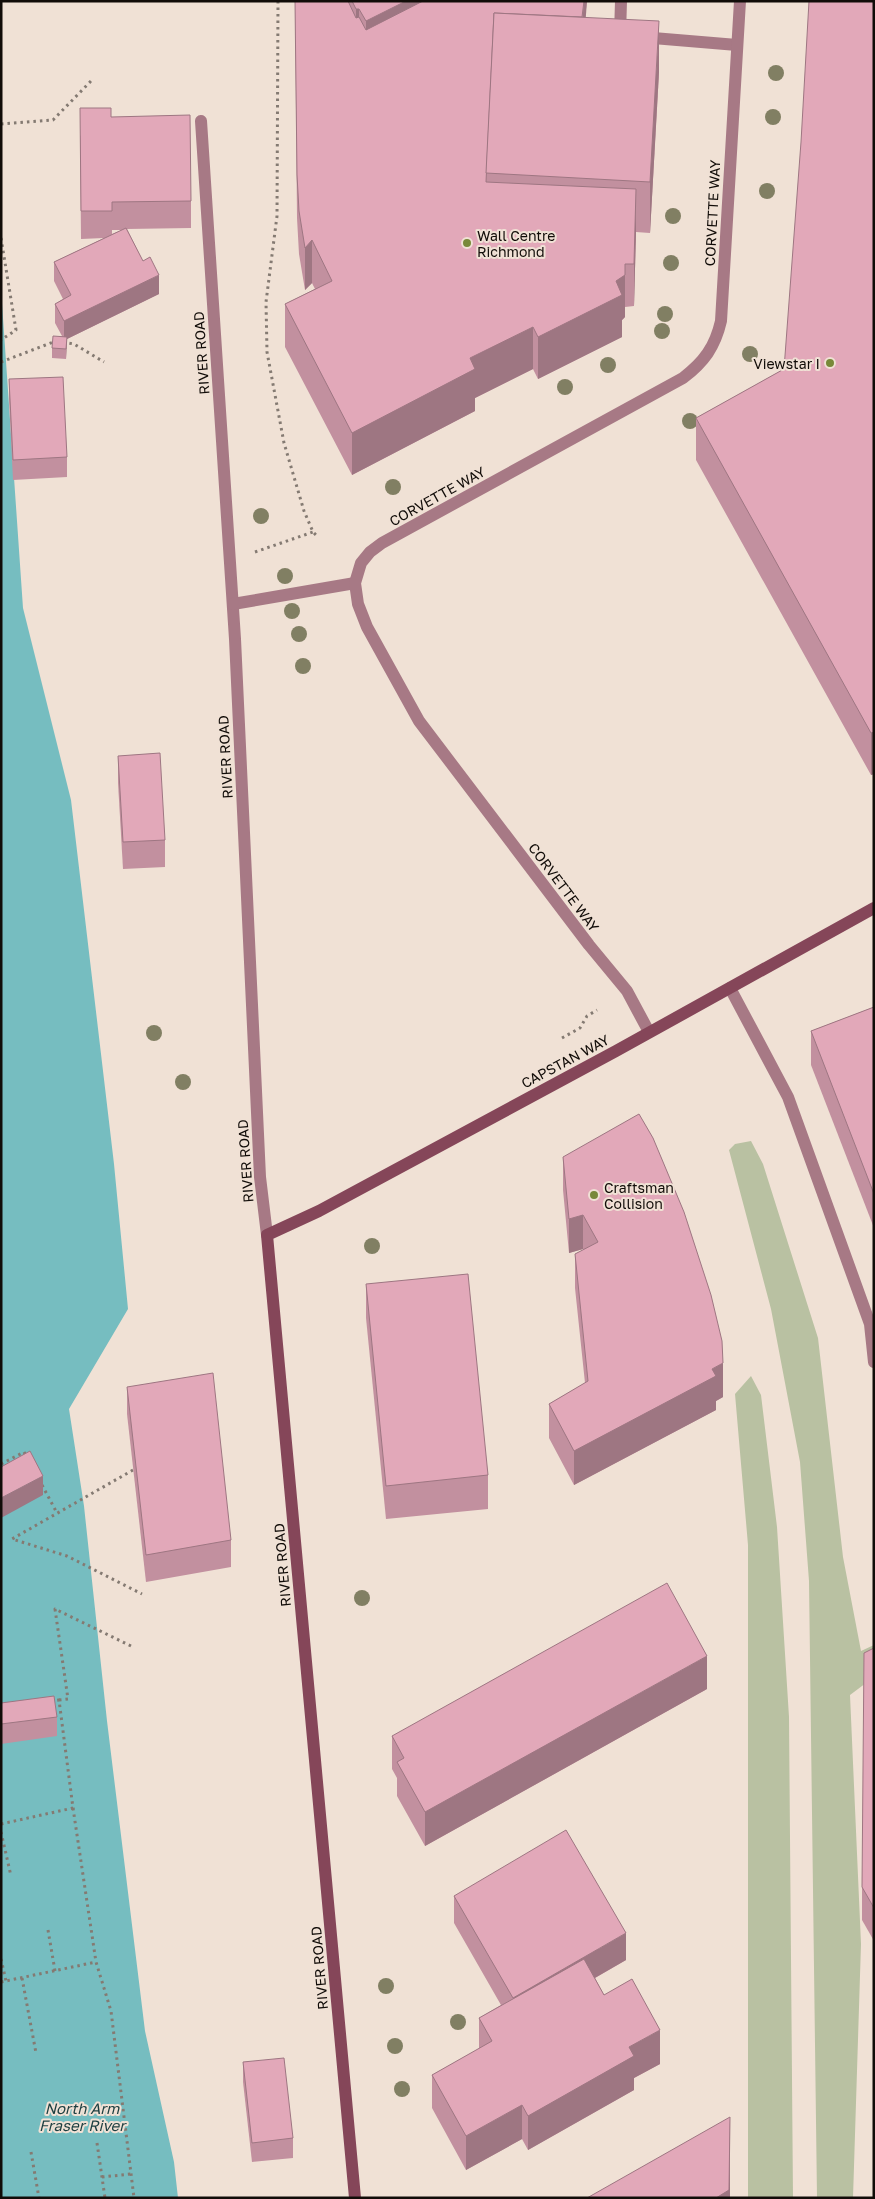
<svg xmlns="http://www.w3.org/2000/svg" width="875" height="2199" font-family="'Golos Text',sans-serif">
  <rect width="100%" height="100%" fill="#f0e1d5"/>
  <g fill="#b9c1a2">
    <path d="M751 1141 763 1164 818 1338 843 1557 861 1651 874 1645V1677L850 1695 861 1944 853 2198H817L809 1581 800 1462 771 1309 729 1150 735 1144Z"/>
    <path d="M751 1376 761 1395 777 1527 789 1717 793 2198H748V1545L735 1394Z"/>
  </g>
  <path fill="#76bdc0" d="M1 289 23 608 71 800 114 1164 128 1309 69 1409 84 1506 107 1721 145 2031 174 2162 178 2198H1Z"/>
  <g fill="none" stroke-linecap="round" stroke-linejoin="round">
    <g stroke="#847a72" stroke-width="3" stroke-dasharray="2.5 4" stroke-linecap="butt">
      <path d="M278 1 277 216 266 302 267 352 284 443 304 511 313 532 318 537"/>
      <path d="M1 124 53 120 91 81"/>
      <path d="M1 238 16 330 1 340"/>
      <path d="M63 342 74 344 104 362"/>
      <path d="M1 362 56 341"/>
      <path d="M255 552 313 532"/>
      <path d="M562 1038 580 1028 587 1016 597 1010"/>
      <path d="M1 1464 24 1452 27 1457"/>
      <path d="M133 1470 12 1539 67 1556 142 1594"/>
      <path d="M42 1485 57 1513"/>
      <path d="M59 1700 68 1699 55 1609 131 1646"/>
      <path d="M73 1808 96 1962"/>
      <path d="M1 1824 73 1808 59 1700 52 1701"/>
      <path d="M1 1832 11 1876"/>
      <path d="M48 1930 55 1971"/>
      <path d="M1 1959 6 1981"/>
      <path d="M22 1978 36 2053"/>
      <path d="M1 1982 96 1962 111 2011 134 2198"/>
      <path d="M97 2143 105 2198"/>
      <path d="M31 2152 39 2198"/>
      <path d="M102 2177 131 2174"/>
    </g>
    <g stroke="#a77985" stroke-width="12">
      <path d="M620 35 621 1"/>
      <path d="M641 37 737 45"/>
      <path d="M730 988 788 1097 870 1324 874 1362"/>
    </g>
    <g stroke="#a77985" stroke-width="12">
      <path d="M201 121 235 639 260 1177 267 1235"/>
      <path d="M233 604 355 583"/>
      <path d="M649 1032 627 991 589 945 419 721 367 627 358 604 355 583 361 563 370 552 382 543 683 378C704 362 715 347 721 321L740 1"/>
    </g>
    <path stroke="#854659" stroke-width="12" d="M355 2198 267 1235 319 1211 616 1051 874 908"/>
  </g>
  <g fill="#817f63">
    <circle cx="776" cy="73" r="8"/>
    <circle cx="773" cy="117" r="8"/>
    <circle cx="767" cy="191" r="8"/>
    <circle cx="673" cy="216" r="8"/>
    <circle cx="671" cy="263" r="8"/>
    <circle cx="665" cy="314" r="8"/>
    <circle cx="662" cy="331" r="8"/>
    <circle cx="750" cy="354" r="8"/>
    <circle cx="608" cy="365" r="8"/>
    <circle cx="565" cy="387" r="8"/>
    <circle cx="690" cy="421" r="8"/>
    <circle cx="393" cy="487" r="8"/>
    <circle cx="261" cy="516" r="8"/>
    <circle cx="285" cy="576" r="8"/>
    <circle cx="292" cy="611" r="8"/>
    <circle cx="299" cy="634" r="8"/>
    <circle cx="303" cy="666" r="8"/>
    <circle cx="154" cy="1033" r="8"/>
    <circle cx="183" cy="1082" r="8"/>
    <circle cx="372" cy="1246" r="8"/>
    <circle cx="362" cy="1598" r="8"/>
    <circle cx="386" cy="1986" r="8"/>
    <circle cx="458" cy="2022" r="8"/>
    <circle cx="395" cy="2046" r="8"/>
    <circle cx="402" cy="2089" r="8"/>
  </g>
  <g fill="#c2909f" fill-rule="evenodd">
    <path d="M295 1H587L585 17 659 72 650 233 636 232 634 306 625 307V317L622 320V337L538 379 533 369 475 398V411L352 475 285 347V304L315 289 312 283 305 290 299 254 297 218Z"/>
    <path d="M874 1V774L871 775 696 460V418L784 369Z"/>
    <path d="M111 117 191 201V228L127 229 159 294 67 339 66 359 52 358V348L62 336 55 323V304L63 299 54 281V262L104 238 81 239 80 136ZM112 230H122L112 234Z"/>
    <path d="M9 379 67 457V477L13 480 9 399Z"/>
    <path d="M118 756 165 840V867L123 869 118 783Z"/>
    <path d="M874 1007V1228L811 1065V1031Z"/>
    <path d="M563 1157 723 1397 716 1401V1410L574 1485 549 1438V1404L585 1383 575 1288V1254L583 1250V1249L569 1253 563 1190Z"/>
    <path d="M366 1284 488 1475V1509L386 1519 366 1318Z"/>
    <path d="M127 1387 231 1540V1567L146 1582 127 1414Z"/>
    <path d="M874 1648V1941L862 1920V1887Z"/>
    <path d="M707 1689 425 1846 397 1796V1778L392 1769V1736Z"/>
    <path d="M1 1703 57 1717V1736L1 1744Z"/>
    <path d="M454 1896 626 1960 595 1978 604 1995 660 2064 634 2078V2090L528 2150 522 2139 466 2170 432 2108V2075L479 2049V2018L501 2005 454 1923Z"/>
    <path d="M243 2062 293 2138V2158L252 2162 243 2082Z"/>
  </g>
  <g fill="#9e7682">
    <path d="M406 1H508L366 73V21Z"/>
    <path d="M584 1H587L582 68V26Z"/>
    <rect x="356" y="9" width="3" height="51"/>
    <path d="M659 21V72L650 233V182Z"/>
    <path d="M636 189V232L634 306V264Z"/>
    <path d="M312 240V283L305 290V248Z"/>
    <path d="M625 264V317L622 320V337L538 379V337L616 281Z"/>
    <path d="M159 275V294L67 339 66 359V349L64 341V321Z"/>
    <path d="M533 327V369L475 398V411L352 475V433L470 358Z"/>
    <path d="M874 732V774L871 775V733Z"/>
    <path d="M583 1215V1249L569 1253V1219Z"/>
    <path d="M723 1363V1397L716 1401V1410L574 1485V1451L712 1369Z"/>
    <path d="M43 1476V1495L1 1518V1498Z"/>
    <path d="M707 1656V1689L425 1846V1812Z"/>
    <path d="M626 1933V1960L513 2025V1998Z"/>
    <path d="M660 2030V2064L634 2078V2090L528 2150V2116L629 2047Z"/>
    <path d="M522 2105V2139L466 2170V2136Z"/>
    <path d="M730 2117V2198H716Z"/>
  </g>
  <g fill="#e2a8b9" stroke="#9e7682">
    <path d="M295 1H348L356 18 359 17 366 30 423 1H584L582 17 494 13 486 182 636 189 634 264H625V275L616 281 622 295 538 337 533 327 470 358 475 369 352 433 285 304 332 281 312 240 305 248 299 211 297 175Z"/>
    <path d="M352 1H406L366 21 359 9H356Z"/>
    <path d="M809 1H874V732L871 733 696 418 784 369 801 142Z"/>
    <path d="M494 13 659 21 650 182 486 173Z"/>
    <path d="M80 108H111V117L190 115 191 201 112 202V211H81Z"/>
    <path d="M126 228 143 261 150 257 159 275 64 321 55 304 71 295 54 262Z"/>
    <path d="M53 336 67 337 66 349 52 348Z"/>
    <path d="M63 377 67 457 13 460 9 379Z"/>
    <path d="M160 753 165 840 123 842 118 756Z"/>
    <path d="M874 1007V1194L811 1031Z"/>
    <path d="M639 1114 653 1138 684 1212 711 1295 722 1341 723 1363 712 1369 716 1376 574 1451 549 1404 588 1381 575 1254 598 1242 583 1215 569 1219 563 1157Z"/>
    <path d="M468 1274 488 1475 386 1486 366 1284Z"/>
    <path d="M213 1373 231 1540 146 1555 127 1387Z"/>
    <path d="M30 1451 43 1476 1 1498V1467Z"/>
    <path d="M667 1583 707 1656 425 1812 397 1762 404 1758 392 1736Z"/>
    <path d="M874 1648V1908L862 1887 864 1653Z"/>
    <path d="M54 1696 57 1717 1 1724V1703Z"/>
    <path d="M566 1830 626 1933 513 1998 454 1896Z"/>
    <path d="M584 1959 604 1995 632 1979 660 2030 629 2047 634 2056 528 2116 522 2105 466 2136 432 2075 492 2041 479 2018Z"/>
    <path d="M284 2058 293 2138 252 2143 243 2062Z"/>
    <path d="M730 2117 729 2190 716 2198H587Z"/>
  </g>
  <g fill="#788939" stroke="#f0e1d5" stroke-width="2">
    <circle cx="467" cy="243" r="5"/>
    <circle cx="830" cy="363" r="5"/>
    <circle cx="594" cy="1195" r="5"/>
  </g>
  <g text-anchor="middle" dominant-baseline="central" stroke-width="4" stroke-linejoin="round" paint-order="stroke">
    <g font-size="14" fill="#110c08" stroke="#f0e1d5">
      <text transform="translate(712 213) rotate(-87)">CORVETTE WAY</text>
      <text transform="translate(201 353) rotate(-94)">RIVER ROAD</text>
      <text transform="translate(437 496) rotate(-29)">CORVETTE WAY</text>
      <text transform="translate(225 757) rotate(-93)">RIVER ROAD</text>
      <text transform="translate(564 887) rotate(53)">CORVETTE WAY</text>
      <text transform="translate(565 1061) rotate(-28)">CAPSTAN WAY</text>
      <text transform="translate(245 1161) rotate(-94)">RIVER ROAD</text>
      <text transform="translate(282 1565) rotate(-95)">RIVER ROAD</text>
      <text transform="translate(319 1968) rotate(-95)">RIVER ROAD</text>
    </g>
    <g font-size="14" fill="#110c08" stroke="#f0e1d5" text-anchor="start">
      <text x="477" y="235">Wall Centre<tspan x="477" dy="16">Richmond</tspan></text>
      <text x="820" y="363" text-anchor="end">Viewstar I</text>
      <text x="604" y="1187">Craftsman<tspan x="604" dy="16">Collision</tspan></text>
    </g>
    <g font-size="15" font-style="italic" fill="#1b3e40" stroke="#f0e1d5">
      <text x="82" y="2108">North Arm<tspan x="82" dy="17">Fraser River</tspan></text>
    </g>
  </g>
  <rect width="875" height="2199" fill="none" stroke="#110c08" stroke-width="5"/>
</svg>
